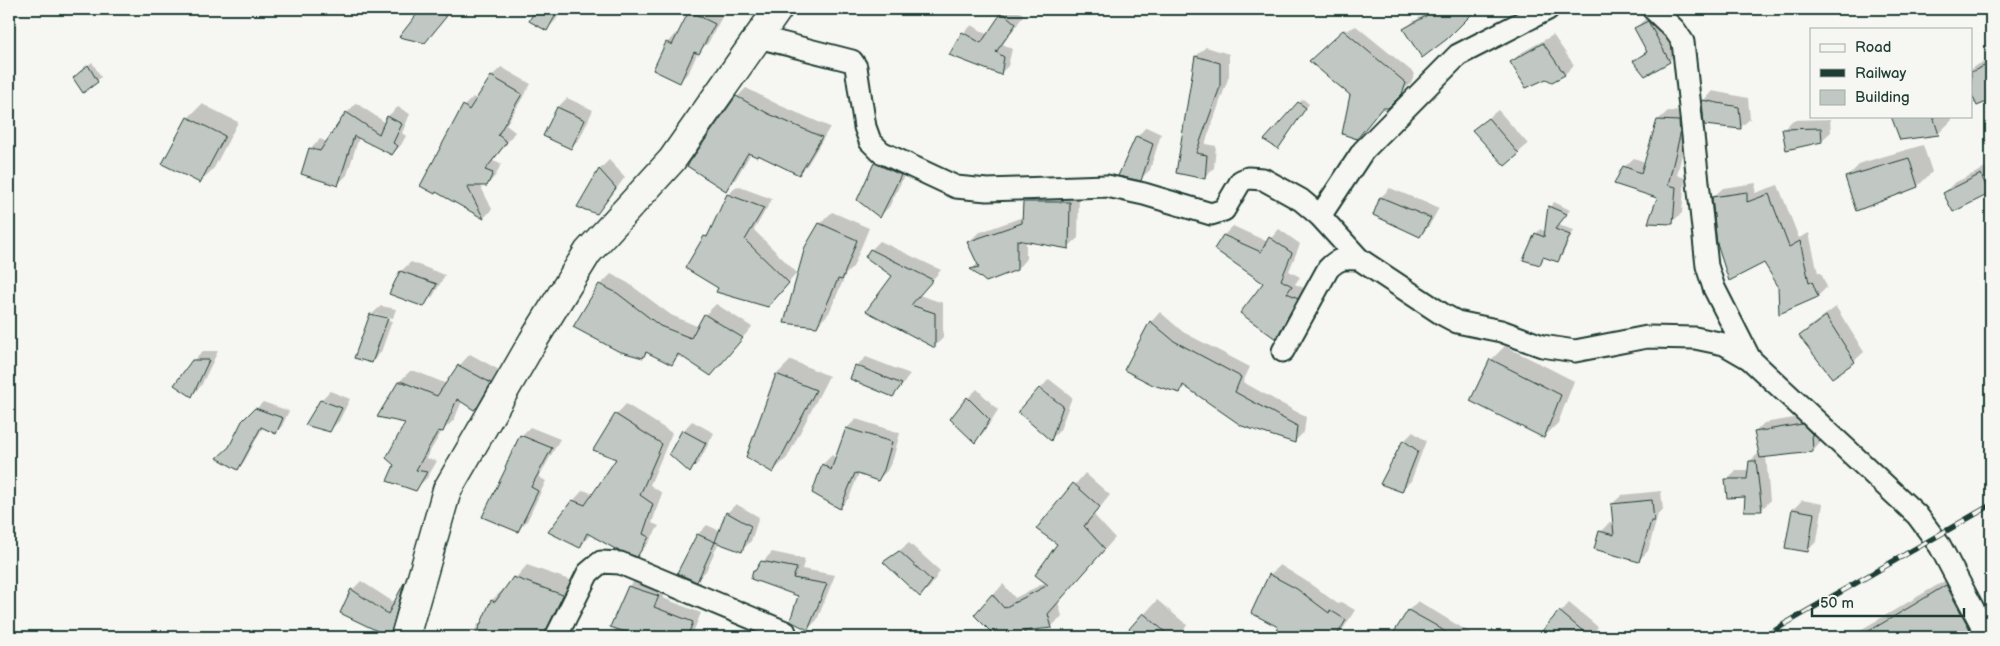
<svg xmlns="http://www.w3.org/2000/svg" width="2000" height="646" font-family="'Balsamiq Sans',sans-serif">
  <rect width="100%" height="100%" fill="#f6f6f2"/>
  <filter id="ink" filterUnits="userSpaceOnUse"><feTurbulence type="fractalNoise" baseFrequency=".02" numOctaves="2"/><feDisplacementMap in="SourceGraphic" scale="10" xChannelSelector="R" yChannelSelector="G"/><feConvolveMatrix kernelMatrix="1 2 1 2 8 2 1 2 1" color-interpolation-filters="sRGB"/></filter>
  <g filter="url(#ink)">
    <g fill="#0003">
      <path d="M423 9H452L434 32 401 36Z"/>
      <path d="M537 9H562L556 20 547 29 531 21Z"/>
      <path d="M693 9H712L723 15 708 43 698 52 689 72 680 81 667 43 676 33 679 35Z"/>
      <path d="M1007 9H1016L1024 15 1003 44 1012 49 1008 66 1000 74 963 33 972 25 988 35Z"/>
      <path d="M1423 9H1475L1446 38 1405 29 1414 21 1426 14Z"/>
      <path d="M1657 13 1678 51 1669 61H1635L1647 50 1636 28 1645 19Z"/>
      <path d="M1356 26 1415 74 1411 83 1388 106 1384 107 1357 138 1351 94 1320 51 1345 29 1346 31Z"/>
      <path d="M1553 35 1574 65 1565 74 1552 81 1511 62 1521 53Z"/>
      <path d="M1206 47 1229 54V76L1205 144 1216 146 1214 168 1204 177 1177 172 1196 56Z"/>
      <path d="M1991 59V99L1978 105 1971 89V69L1975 66Z"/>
      <path d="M92 62 101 77 97 81 79 73Z"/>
      <path d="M501 67 531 84 506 125 515 132 493 161 501 164 496 175 487 185H480L492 209 484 218 437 190 464 106 473 97 477 100 492 76Z"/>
      <path d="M746 88 779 105 830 127 808 164 799 173 758 154 751 153 735 180 726 189 737 97Z"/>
      <path d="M1712 91 1748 98 1750 119 1740 128 1703 101Z"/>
      <path d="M567 98 593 110 580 138 571 147 545 135 558 107Z"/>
      <path d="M1303 99 1309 104 1278 148 1299 103Z"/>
      <path d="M356 103 386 123 388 116 398 107 410 114 402 133 406 136 401 145 392 154 359 137 347 175 338 184 310 149 320 139 327 142 347 113Z"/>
      <path d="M202 104 238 122 214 168 200 182 188 118Z"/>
      <path d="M1498 110 1528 144 1518 153 1473 130Z"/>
      <path d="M1668 111 1688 112 1689 125 1677 175 1685 178 1682 213 1672 222 1659 197 1624 167 1634 158 1645 162 1658 120Z"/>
      <path d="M1893 116H1951L1952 120 1938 134Z"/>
      <path d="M1830 119 1831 132 1821 141 1784 129 1793 120Z"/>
      <path d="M1146 127 1161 134 1150 170 1140 179 1137 137Z"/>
      <path d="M1923 145 1932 172 1918 186 1857 209 1847 177 1861 163Z"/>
      <path d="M885 155 909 166 889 207 880 216 875 164Z"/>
      <path d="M609 160 625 177 606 203 597 212 579 206 600 169Z"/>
      <path d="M1990 166 1991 189 1988 193H1944L1954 183Z"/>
      <path d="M1756 183 1755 193 1778 185 1799 238 1809 233 1818 273H1821L1827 287 1818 296 1779 286 1764 262 1713 197 1723 188Z"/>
      <path d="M737 186 772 199 754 230 797 273 777 296 720 287 705 237 711 231 728 195Z"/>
      <path d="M1390 188 1439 208 1429 226 1420 236 1374 214 1381 197Z"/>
      <path d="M1034 193H1079L1078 238 1068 247 1026 240V259L1017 269H972L978 263 969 242 978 233 1023 217 1024 203Z"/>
      <path d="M1554 202 1570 210 1558 225 1574 230 1562 256 1557 260 1545 256 1540 264 1536 234 1540 229 1546 232 1550 207Z"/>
      <path d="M832 212 869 228 853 267 846 274 829 313 817 326 820 224Z"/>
      <path d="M1233 226 1268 242 1279 229 1300 244 1289 271 1300 277 1295 284 1306 289 1284 328 1275 337 1265 283 1216 249 1224 235Z"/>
      <path d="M880 241 941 270 919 295 943 303V338L934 347 894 276 871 250Z"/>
      <path d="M411 262 445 275 433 296 423 305 401 271Z"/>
      <path d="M611 274 628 283 671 315 699 327 705 315 716 304 752 327 711 374 681 355 671 364 648 352 643 357 600 285Z"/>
      <path d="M381 306 396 309 393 318 375 314V317L392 321 381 352 372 362 371 315Z"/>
      <path d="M1836 307 1864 352 1854 361 1801 336 1810 326Z"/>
      <path d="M1160 312 1183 332 1250 367 1243 382 1306 417 1304 432 1295 441 1186 385 1180 391 1126 370 1151 322Z"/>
      <path d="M1505 346 1574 381 1558 423 1544 437 1491 360Z"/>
      <path d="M203 351H218L201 386 192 395 193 361Z"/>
      <path d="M470 354 501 371 485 397 474 408 462 401 454 420 442 431 426 458 437 461 427 478 415 489 395 465 407 423 399 382 410 371H415L447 384 459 366Z"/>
      <path d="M866 357 910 374 902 386 893 395 856 366Z"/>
      <path d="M791 360 829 376 787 458 773 471 747 456 777 374Z"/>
      <path d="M1049 379 1072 397 1060 430 1051 439 1020 412Z"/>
      <path d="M977 389 998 410 984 432 975 441 968 398Z"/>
      <path d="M330 391 350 399 339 421 330 430 321 400Z"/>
      <path d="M263 402 289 411 282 426 275 433 263 427 244 462 238 468 230 447 243 422Z"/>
      <path d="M626 404 672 433 650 485 662 493 652 523 659 526 647 545 637 555 591 534 580 547 573 501 583 490 594 494 618 459 616 415Z"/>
      <path d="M1811 415 1821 425 1822 441 1813 451 1766 456 1770 501 1761 510 1727 480 1736 470H1749L1750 461 1760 452 1755 432 1764 423Z"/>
      <path d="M856 419 900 433 893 459 887 471 877 480 859 473 849 498 840 508 814 492 823 464 832 455 836 458 847 428Z"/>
      <path d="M692 421 714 433 699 462 690 471 683 431Z"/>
      <path d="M530 427 560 439 539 477 546 481 527 521 518 530 508 467 521 436Z"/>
      <path d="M1413 432 1426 441 1411 481 1401 490 1404 441Z"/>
      <path d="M1085 473 1110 495 1094 515 1115 538 1058 602 1062 616 1051 627 1041 628 1034 637H998L976 615 1003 584 1015 598 1046 582 1059 544 1038 529Z"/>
      <path d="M1661 491 1663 510 1658 514 1648 551 1639 560 1600 532 1610 522 1614 523 1612 504 1622 495Z"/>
      <path d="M1802 500 1823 504 1817 541 1808 550 1793 510Z"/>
      <path d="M736 504 759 517 751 541 741 551 719 542 706 571 697 580 679 573 698 534 707 525 720 531 727 513Z"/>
      <path d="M909 543 940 571 930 587 920 596 885 562Z"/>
      <path d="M772 552 805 559 802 569 835 575 817 620 808 629 799 595 754 571Z"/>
      <path d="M527 565 575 582 553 627 543 637H533L515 632 513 637H472L477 626 484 618 492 600 505 588 506 589Z"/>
      <path d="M1280 565 1306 581 1338 604 1341 602 1355 610 1338 637H1272L1280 627 1253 612 1270 575Z"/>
      <path d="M1960 572 1991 637H1850L1862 629Z"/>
      <path d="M412 577 399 627 390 637 352 590 361 581 395 603 405 584Z"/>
      <path d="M638 577 667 587 663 598 701 613 691 637H613L629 587Z"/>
      <path d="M1157 600 1187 625 1180 637H1124Z"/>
      <path d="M1418 601 1477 637H1400L1394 634 1409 610Z"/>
      <path d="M1569 603 1598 627 1590 637H1551L1544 631Z"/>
      <path d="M817 633 825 637H812Z"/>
    </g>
    <g fill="#c1c8c3" stroke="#1f3d34">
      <path d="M421 9H436L446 17 425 43 399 37Z"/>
      <path d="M536 9H559L547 31 529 21Z"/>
      <path d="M1421 9H1477L1447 39 1422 58 1403 29 1426 16Z"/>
      <path d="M689 11 715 24 699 54 694 52 680 83 653 70 666 42 672 45Z"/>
      <path d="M1002 12 1016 24 996 52 1004 57 1001 75 949 55 962 32 981 43Z"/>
      <path d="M1648 21 1670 62 1645 76 1633 61 1647 52 1634 28Z"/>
      <path d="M1343 30 1406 83 1402 94 1388 108H1382L1357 139 1342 134 1350 95 1309 61Z"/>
      <path d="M1543 43 1565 75 1552 82 1546 79 1526 88 1510 62Z"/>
      <path d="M1195 56 1220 63V87L1196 153 1207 155 1205 179 1176 173Z"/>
      <path d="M1991 63V100L1977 106 1971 93V72Z"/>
      <path d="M88 65 98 82 83 93 73 78Z"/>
      <path d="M491 76 522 94 498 135 507 142 485 170 493 173 487 186H467L484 219 436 192 435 194 420 186 463 105 469 110Z"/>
      <path d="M736 96 769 114 822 137 799 175 758 155 757 157 748 153 726 191 687 166Z"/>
      <path d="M1702 100 1739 107 1741 129 1704 125Z"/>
      <path d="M1298 102 1306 108 1278 149 1264 140Z"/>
      <path d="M557 107 585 120 571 149 543 136Z"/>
      <path d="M346 112 379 134 387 116 402 124 393 143 398 146 392 155 354 136 338 186 301 174 309 148 320 151Z"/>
      <path d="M1891 116H1933L1939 135 1900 140Z"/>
      <path d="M187 117 225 136 200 183 162 164Z"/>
      <path d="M1488 118 1519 154 1505 166 1472 130Z"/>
      <path d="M1657 120 1679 121 1680 135 1668 185 1676 187 1673 224 1648 223 1657 198 1614 184 1623 166 1641 173Z"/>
      <path d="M1821 128 1822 142 1786 150 1782 129Z"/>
      <path d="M1136 136 1153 144 1141 181 1118 176Z"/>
      <path d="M1909 158 1918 187 1856 211 1845 177Z"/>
      <path d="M874 163 901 175 880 218 857 200Z"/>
      <path d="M599 169 616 188 597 214 577 207Z"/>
      <path d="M1981 174 1989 194 1953 212 1943 193Z"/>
      <path d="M1747 192V202L1769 194 1789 247 1800 241 1809 282 1812 281 1818 297 1779 314 1778 286 1764 263 1729 281 1717 244 1712 197Z"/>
      <path d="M727 194 764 208 745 240 789 283 768 307 716 292 718 288 685 268 704 236 707 237Z"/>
      <path d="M1380 197 1431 218 1420 237 1373 215Z"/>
      <path d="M1023 202H1070L1069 249 1017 240V270L986 282 970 269 979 267 967 242 1022 223Z"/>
      <path d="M1548 206 1567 214 1555 229 1570 235 1558 262 1543 257 1540 265 1523 260 1535 233 1544 237Z"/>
      <path d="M819 223 857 240 842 280 838 279 817 327 784 323 805 247Z"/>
      <path d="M1223 235 1261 252 1269 237 1292 253 1281 280 1292 286 1287 293 1298 298 1276 339 1240 313 1263 283 1214 249Z"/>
      <path d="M870 249 933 280 911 305 935 313V348L866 311 892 276 865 257Z"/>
      <path d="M400 271 437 284 424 307 389 294Z"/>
      <path d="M599 284 617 293 660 326 691 338 704 314 743 338 711 376 678 354 672 365 646 352 643 358 618 351 573 327Z"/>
      <path d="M370 314 388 318 372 363 354 358Z"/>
      <path d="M1826 316 1855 362 1832 378 1799 336Z"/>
      <path d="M1150 321 1174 341 1241 377 1235 392 1297 426 1295 443 1242 426 1183 385 1180 393 1153 385 1124 370Z"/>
      <path d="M1490 359 1561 395 1544 438 1470 401Z"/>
      <path d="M192 360H209L192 397 174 385Z"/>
      <path d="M458 365 491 383 478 406 474 410 457 399 443 432 438 431 416 470 427 472 416 491 387 481 394 465 386 458 405 423 377 417 398 382H403L437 396Z"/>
      <path d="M855 365 902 384 893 397 850 379Z"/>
      <path d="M776 374 816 390 773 473 746 457Z"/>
      <path d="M1039 388 1063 406 1051 441 1018 412Z"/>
      <path d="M967 397 990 420 975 443 950 419Z"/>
      <path d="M320 400 342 408 330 432 305 425Z"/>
      <path d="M255 408 283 418 276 434 261 427 238 470 217 458 229 447 242 421Z"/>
      <path d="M615 414 662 444 640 495 653 504 643 534 649 537 637 557 617 550 587 533 580 548 548 532 572 500 585 505 616 459 593 450Z"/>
      <path d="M1802 424 1812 434 1813 452 1760 458 1754 432Z"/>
      <path d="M846 428 892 442 884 470 878 481 855 473 840 509 812 493 822 464 831 470Z"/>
      <path d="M682 430 706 443 690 473 669 454Z"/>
      <path d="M520 435 552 448 531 487 538 491 518 532 482 517 506 468 505 467Z"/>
      <path d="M1403 440 1418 451 1402 492 1380 484Z"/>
      <path d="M1749 461H1756L1762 511H1744L1745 497 1727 498 1725 479H1747Z"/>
      <path d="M1073 483 1100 507 1084 526 1105 549 1048 614 1052 628 1023 631 1029 637H996L974 615 992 594 1004 608 1048 585 1035 575 1057 544 1036 529Z"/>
      <path d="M1652 500 1654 521H1651L1639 562 1594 549 1599 531 1614 535 1611 504Z"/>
      <path d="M1792 509 1814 513 1808 552 1785 548Z"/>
      <path d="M726 512 751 526 742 552 715 542Z"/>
      <path d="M697 534 715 542 697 582 677 573Z"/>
      <path d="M899 551 932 581 920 597 883 562Z"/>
      <path d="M761 561 797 568 793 578 827 584 808 630 790 621 798 596 751 579 753 571H755Z"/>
      <path d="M1269 574 1297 589 1329 613 1330 610 1346 620 1336 637H1271L1278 627 1251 613Z"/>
      <path d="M513 577 563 595 543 637H475L491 600 495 602Z"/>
      <path d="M404 583 390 637 340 613 351 589 388 614Z"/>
      <path d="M1946 585 1974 637H1859L1915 604Z"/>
      <path d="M628 586 659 596 654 607 693 622 687 637H641L610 627Z"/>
      <path d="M1408 610 1435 625 1453 637H1391Z"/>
      <path d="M1559 611 1590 637H1537Z"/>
      <path d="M1143 613 1171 637H1122Z"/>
    </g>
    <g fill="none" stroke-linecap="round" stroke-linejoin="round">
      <g stroke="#1f3d34" stroke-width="25">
        <g id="street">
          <path d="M1653 9 1674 29 1683 42 1707 266 1714 288 1750 359"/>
          <path d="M758 37 852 61 856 67 865 127 870 141 881 152 956 187 987 190 1107 186 1144 194 1211 214 1224 210 1241 181 1248 178 1263 179 1301 200 1320 216 1359 259"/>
          <path d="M1320 216 1363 151 1458 55 1548 9"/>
          <path d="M1283 351 1328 269C1338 258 1345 258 1359 259L1442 314 1457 322 1501 331 1542 346 1575 351 1647 337 1695 338 1724 344 1750 359 1917 515 1940 546 1988 637"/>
          <path d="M556 637 588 573 601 562 620 563 785 632"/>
        </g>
      </g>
      <g stroke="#1f3d34" stroke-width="31">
        <path id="secondary" d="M405 637 447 490 533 341 588 252 672 160 778 9"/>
      </g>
      <use href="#street" stroke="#f6f6f2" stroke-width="21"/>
      <use href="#secondary" stroke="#f6f6f2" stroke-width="28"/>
      <g stroke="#1f3d34" stroke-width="5.5">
        <path id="rail" d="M1766 637 1783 625 1991 505"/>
      </g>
      <use href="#rail" stroke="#f6f6f2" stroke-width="4" stroke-dasharray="11" stroke-linecap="butt"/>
    </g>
  </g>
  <rect width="2000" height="646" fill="none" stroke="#f6f6f2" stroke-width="30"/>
  <rect x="15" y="15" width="1970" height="616" fill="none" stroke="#1f3d34" stroke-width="2" filter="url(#ink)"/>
  <rect x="1810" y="28" width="162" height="90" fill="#f6f6f2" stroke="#a0aca6"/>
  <rect x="1820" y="44" width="25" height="8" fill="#f6f6f2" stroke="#a0aca6"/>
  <text x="1855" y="52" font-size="15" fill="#1f3d34">Road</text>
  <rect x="1820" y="69" width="25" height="8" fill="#1f3d34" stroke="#a0aca6"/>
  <text x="1855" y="78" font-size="15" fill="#1f3d34">Railway</text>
  <rect x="1820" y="90" width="25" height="15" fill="#c1c8c3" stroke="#a0aca6"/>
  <text x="1855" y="102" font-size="15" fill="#1f3d34">Building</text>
  <path d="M1812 608v8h152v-8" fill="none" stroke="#1f3d34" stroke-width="2.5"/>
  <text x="1820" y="608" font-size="15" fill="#1f3d34" stroke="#f6f6f2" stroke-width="4" paint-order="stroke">50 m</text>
</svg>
